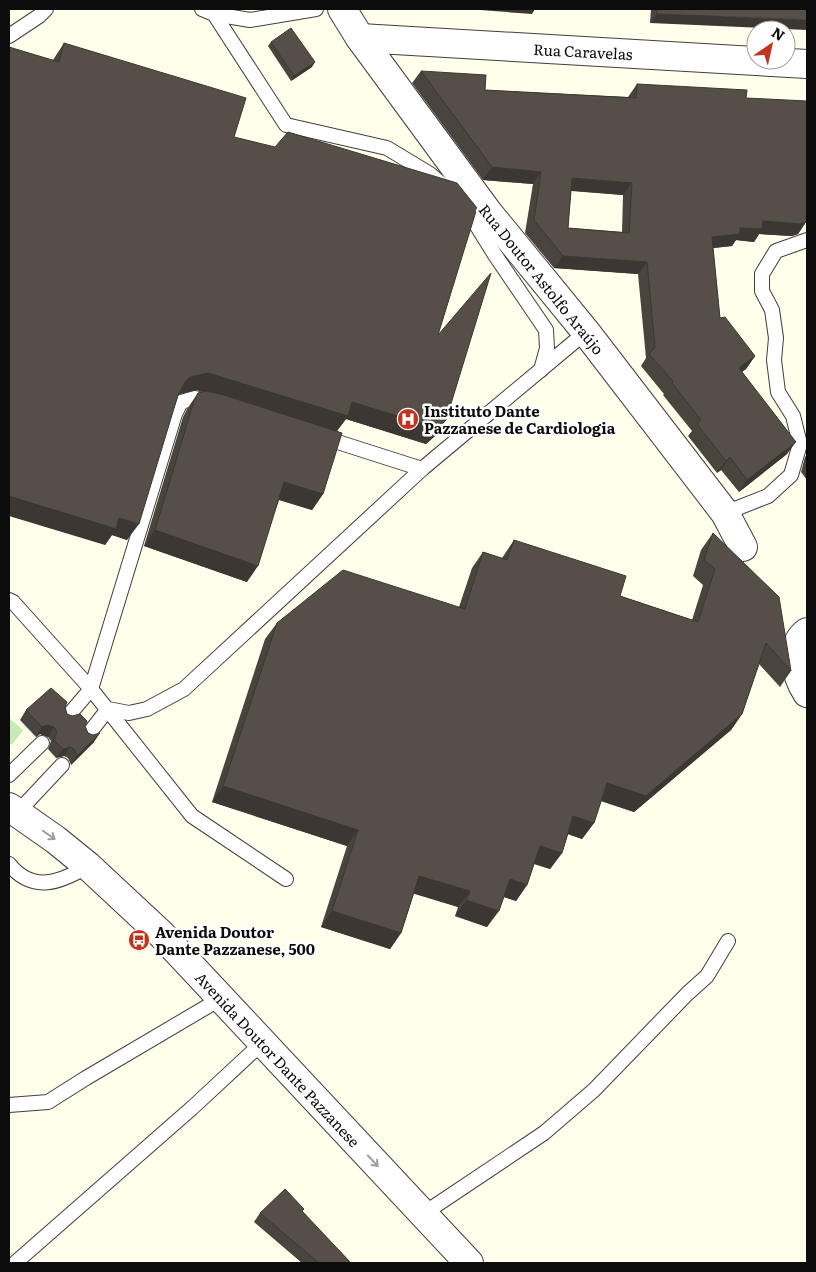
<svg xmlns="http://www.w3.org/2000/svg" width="816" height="1272" font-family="Literata,serif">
  <rect width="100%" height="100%" fill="#ffffeb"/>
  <path fill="#c6eab4" d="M9 718 23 730 12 745 9 743Z"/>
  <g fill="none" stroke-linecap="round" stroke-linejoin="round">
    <g stroke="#3f3f3f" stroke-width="16">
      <g id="service">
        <path d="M202 9 214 14 286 125 387 148 430 174 445 187"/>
        <path d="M214 14 250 20 316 9"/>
        <path d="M9 36 39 16 46 9"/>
        <path d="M462 204 467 210 495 255 546 330 547 348 541 370"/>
        <path d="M322 437 422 469"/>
        <path d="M725 513 768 496 791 475 800 444 793 416 778 392 774 360 776 338 772 310 762 291V274L776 251 807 240"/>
        <path d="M9 600 13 602 91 689 192 816 286 879"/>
        <path d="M67 717 91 689 175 414 181 402 195 398 213 402"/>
        <path d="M87 736 108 709 129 713 147 709 184 689 422 469 586 332"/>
        <path d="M9 775 42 743"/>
        <path d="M17 813 62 765"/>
        <path d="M9 864C33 894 61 882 88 866"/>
        <path d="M9 1105 48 1102 86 1078 220 999"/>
        <path d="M423 1214 544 1133 594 1090 687 994 707 976 728 941"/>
        <path d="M15 1263 192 1108 262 1043"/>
      </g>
    </g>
    <g stroke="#3f3f3f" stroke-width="30">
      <g id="minor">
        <path d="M342 9 360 38 487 211 586 332 725 513 743 547"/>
        <path d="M360 38 807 64"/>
        <path d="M807 632C788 646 796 676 807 693"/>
      </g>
    </g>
    <g stroke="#3f3f3f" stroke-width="30">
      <path id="tertiary" d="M9 807 56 840 88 866 161 934 469 1263"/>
    </g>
    <use href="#service" stroke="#fff" stroke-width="14"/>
    <use href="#minor" stroke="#fff" stroke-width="28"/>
    <use href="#tertiary" stroke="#fff" stroke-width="28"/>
  </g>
  <g fill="#49443e" fill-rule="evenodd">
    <path d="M651 9H807L650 23Z"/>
    <path d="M271 42 312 67 291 81 268 46Z"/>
    <path d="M64 43 234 137 438 335 435 436 426 444 346 419 337 431 323 494 312 510 279 500 247 582 144 546 183 417 187 409 198 393 204 392 197 390 179 394 127 540 112 535 105 545 53 60Z"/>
    <path d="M421 71 485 90 628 97 637 84 746 98 806 222 798 234 792 236 759 234 754 242 736 240 732 246 713 248 720 318 755 356 746 369 741 372 787 454 739 492 721 470 717 473 688 436 692 431 663 395 664 394 641 366 646 358 638 274 554 268 525 233 533 184 483 180 412 83ZM571 191 623 195 622 232 568 228Z"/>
    <path d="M807 454V480L801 472 805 457Z"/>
    <path d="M713 533 791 671 780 687 759 664 742 714 731 730 634 812 601 801 594 823 582 839 568 834 562 853 550 869 534 864 527 885 516 901 504 897 487 927 455 916 458 907 414 893 401 933 390 949 321 927 347 846 212 802 265 639 277 623 459 607 472 568 483 552 502 558 514 540 620 596 692 620 703 585 693 576 701 550Z"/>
    <path d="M65 707 67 714 88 733 94 742 71 765 68 758 64 756 56 758 48 749 51 741 48 737 40 734 36 737 20 720 26 710Z"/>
    <path d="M304 1209 302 1212 351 1263H302L254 1222 260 1213Z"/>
  </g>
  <g fill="#3c3732">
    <path d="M467 9H535L532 14Z"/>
    <path d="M657 14 807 20V30L650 23Z"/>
    <path d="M315 62 312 67 291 81 294 76Z"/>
    <path d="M492 167 541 172 533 184 483 180Z"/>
    <path d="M572 178 632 183 623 195 564 190Z"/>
    <path d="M763 221 806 222 798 234 792 236 759 234 754 242 736 240 732 246 704 249 712 237 740 228Z"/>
    <path d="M563 256 647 262 638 274 554 268Z"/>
    <path d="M755 356 746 369 730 381 739 368Z"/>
    <path d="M208 373 352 402 446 420 435 436 426 444 346 419 336 432 197 390 179 394 185 382 190 377Z"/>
    <path d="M796 442 787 454 739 492 747 480Z"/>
    <path d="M730 457 721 470 717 473 726 461Z"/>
    <path d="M284 482 323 494 312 510 273 498Z"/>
    <path d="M9 496 119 518 139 524 127 540 112 535 105 545 9 516Z"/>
    <path d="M155 530 258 566 247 582 144 546Z"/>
    <path d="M742 714 731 730 634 812 595 799 607 783Z"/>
    <path d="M47 725 54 727 48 737 40 734 36 737 42 727Z"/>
    <path d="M100 733 94 742 71 765 77 756Z"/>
    <path d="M70 747 64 756 56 758 63 749Z"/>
    <path d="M223 786 358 830 347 846 212 802Z"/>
    <path d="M573 816 594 823 582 839 562 832Z"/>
    <path d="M540 846 562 853 550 869 529 862Z"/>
    <path d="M419 876 470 891 458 907 408 892Z"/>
    <path d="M510 879 527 885 516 901 498 895Z"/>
    <path d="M466 900 499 911 487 927 455 916Z"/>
    <path d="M332 911 401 933 390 949 321 927Z"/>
  </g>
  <g fill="#554f48" stroke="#3c3732" fill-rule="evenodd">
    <path d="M657 9H807V20L657 14Z"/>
    <path d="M291 28 315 62 294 76 271 42Z"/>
    <path d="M64 43 246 98 234 137 275 147 288 132 457 183 477 208 438 335 491 273 446 420 437 428 352 402 348 416 208 373 190 377 185 382 178 395 139 524 119 518 116 529 9 496V47L59 62Z"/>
    <path d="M421 71 486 75 485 90 636 98 637 84 747 90 746 98 807 101V208L806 222 801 224 763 221 762 229 740 228V234L712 237 720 318 725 317 755 356 739 368 796 442 747 480 730 457 726 461 697 424 701 420 672 383 673 381 649 354 655 347 647 262 563 256 534 220 541 172 492 167ZM572 178 632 183 629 233 568 228Z"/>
    <path d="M206 391 224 395 342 433 323 494 284 482 258 566 155 530 194 401 198 393Z"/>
    <path d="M713 533 779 597 791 671 766 643 742 714 646 796 607 783 594 823 573 816 562 853 540 846 527 885 510 879 499 911 466 900 470 891 419 876 401 933 332 911 358 830 223 786 277 623 343 570 465 609 483 552 507 560 514 540 626 576 620 596 698 622 715 569 704 560Z"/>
    <path d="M51 688 67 702 65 707 67 714 72 716 80 714 87 721 85 726 88 733 93 735 100 733 77 756 74 749 70 747 63 749 54 740 57 732 54 727 47 725 42 727 26 710Z"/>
    <path d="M285 1189 304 1209 302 1211 351 1263H319L260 1213Z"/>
  </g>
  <defs><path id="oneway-shaft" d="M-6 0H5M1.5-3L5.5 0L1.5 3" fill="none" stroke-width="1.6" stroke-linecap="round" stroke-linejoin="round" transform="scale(1.25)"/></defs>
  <g stroke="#9e9e9e">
    <use href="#oneway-shaft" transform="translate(49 835) rotate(35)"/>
    <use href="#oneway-shaft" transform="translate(373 1161) rotate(47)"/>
  </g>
  <defs>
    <g id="hospital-disc" transform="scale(1.125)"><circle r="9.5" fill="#c03520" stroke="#fff"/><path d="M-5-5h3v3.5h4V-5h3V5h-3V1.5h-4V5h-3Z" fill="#fff"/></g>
    <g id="bus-disc" transform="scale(1.125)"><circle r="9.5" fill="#c03520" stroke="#fff"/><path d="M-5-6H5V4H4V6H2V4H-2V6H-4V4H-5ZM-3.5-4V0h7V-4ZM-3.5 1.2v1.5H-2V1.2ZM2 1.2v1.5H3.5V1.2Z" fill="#fff"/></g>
  </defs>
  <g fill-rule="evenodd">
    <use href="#hospital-disc" x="408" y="419"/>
    <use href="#bus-disc" x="139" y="940"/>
  </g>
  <g text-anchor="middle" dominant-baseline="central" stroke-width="5" stroke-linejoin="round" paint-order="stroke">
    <g font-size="15" fill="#0c0c0c" stroke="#fff">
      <text transform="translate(583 51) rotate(3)">Rua Caravelas</text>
      <text transform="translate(542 279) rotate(51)">Rua Doutor Astolfo Araújo</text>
      <text transform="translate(278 1059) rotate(47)">Avenida Doutor Dante Pazzanese</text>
    </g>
    <g font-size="15" font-weight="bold" fill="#0c0c0c" stroke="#fff" text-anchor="start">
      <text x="424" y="410">Instituto Dante<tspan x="424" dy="17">Pazzanese de Cardiologia</tspan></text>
      <text x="155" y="931">Avenida Doutor<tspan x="155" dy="17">Dante Pazzanese, 500</tspan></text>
    </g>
  </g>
  <rect width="816" height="1272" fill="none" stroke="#0c0c0c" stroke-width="20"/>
  <g transform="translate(771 45) rotate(34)"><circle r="24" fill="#ffffff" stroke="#9e9e9e"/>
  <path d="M0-4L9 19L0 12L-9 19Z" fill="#c03520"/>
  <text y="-8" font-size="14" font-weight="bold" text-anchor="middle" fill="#0c0c0c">N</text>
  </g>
</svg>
